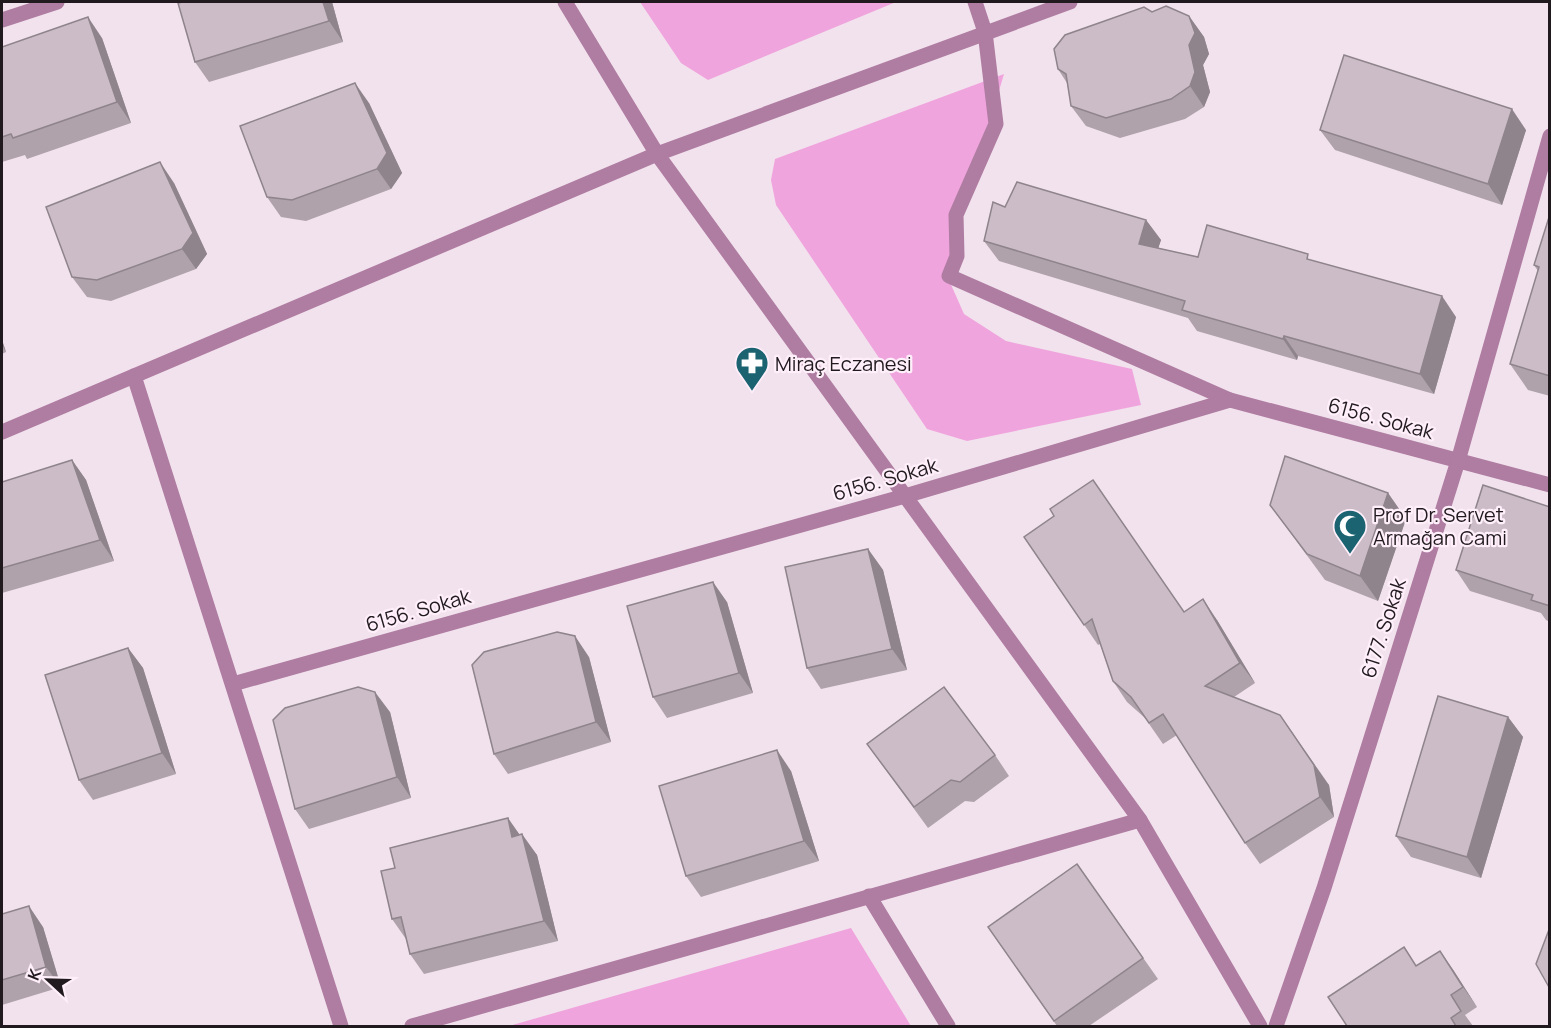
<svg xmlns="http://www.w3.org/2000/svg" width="1551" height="1028" font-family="Manrope,sans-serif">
  <rect width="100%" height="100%" fill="#f2e2ed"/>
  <g fill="#f0a4dd">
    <path d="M640 2H896L708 80 681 63Z"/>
    <path d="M1004 74 945 271 964 314 1006 341 1132 369 1141 405 967 441 927 429 776 205 771 180 775 159Z"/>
    <path d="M851 928 911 1026H509Z"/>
  </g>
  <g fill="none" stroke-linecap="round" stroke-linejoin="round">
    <g stroke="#af7ca2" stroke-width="15">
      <path d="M565 2 657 154 1140 820 1260 1026"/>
      <path d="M975 2 985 32 996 124 956 215 957 256 949 276 1230 400"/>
      <path d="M2 20 57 2"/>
      <path d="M134 376 341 1026"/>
      <path d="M2 432 657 154 1070 2"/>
      <path d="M233 684 905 496 1230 400 1550 485"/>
      <path d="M869 896 948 1026"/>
      <path d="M412 1026 1140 820"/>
      <path d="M1276 1026 1324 888 1458 461 1550 136"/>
    </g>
  </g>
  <g fill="#afa2ab">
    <path d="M183 2H332L343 42 209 82 195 62Z"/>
    <path d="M1152 12 1189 16 1204 37 1209 54 1203 65 1210 92 1204 107 1185 119 1120 138 1086 126 1071 106 1067 83 1058 69Z"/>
    <path d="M102 38 131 123 27 159 25 155 2 162V47Z"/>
    <path d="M369 103 402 173 391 189 306 221 281 217 267 197Z"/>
    <path d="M1320 130H1526L1502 205 1335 150Z"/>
    <path d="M174 183 207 254 196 269 111 301 87 297 72 277Z"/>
    <path d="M1005 207 1146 220 1161 240 1158 248 1198 257 1312 260 1456 317 1434 394 1298 356 1297 360 1197 331 1188 318 999 261 984 241Z"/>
    <path d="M1550 214V396L1528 390 1510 364 1538 271 1534 265Z"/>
    <path d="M2 340 6 352 2 354Z"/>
    <path d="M72 460 86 480 114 561 2 593V482Z"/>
    <path d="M1388 493 1406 519 1378 601 1325 580 1270 505Z"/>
    <path d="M1550 507V622L1546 620 1541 613 1470 591 1456 570Z"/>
    <path d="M1024 537 1184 612 1217 620 1255 683 1234 697 1329 785 1334 817 1260 864 1245 843 1177 735 1163 744 1145 718 1127 702 1113 681 1100 644 1098 645Z"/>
    <path d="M868 549 883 570 907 670 821 689 807 668Z"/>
    <path d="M727 602 753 693 667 718 653 697Z"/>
    <path d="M128 648 143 668 176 774 93 800 79 780Z"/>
    <path d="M589 657 611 742 508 774 494 754Z"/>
    <path d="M390 712 411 798 309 829 295 809Z"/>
    <path d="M1508 717 1523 737 1481 878 1411 857 1396 836Z"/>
    <path d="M867 744 995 755 1009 776 974 802 965 801 928 828Z"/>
    <path d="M791 771 819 861 701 897 686 876Z"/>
    <path d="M520 835 537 855 558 941 424 974 410 954 406 939 392 919Z"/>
    <path d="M1077 864 1158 979 1089 1026H1057L988 927Z"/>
    <path d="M2 914 43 927 61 987 2 1005Z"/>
    <path d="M1404 947 1416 966 1440 951 1477 1007 1465 1015 1473 1026H1347Z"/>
  </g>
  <g fill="#8f848b">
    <path d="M323 2H332L343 42 329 21Z"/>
    <path d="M1189 16 1204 37 1209 54 1203 65 1210 92 1204 107 1190 86Z"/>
    <path d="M88 17 102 38 131 123 117 102Z"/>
    <path d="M355 83 369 103 402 173 391 189 377 169Z"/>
    <path d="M1512 109 1526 130 1502 205 1488 184Z"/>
    <path d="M160 162 174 183 207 254 196 269 182 249Z"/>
    <path d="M1146 220 1161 240 1153 264 1139 244Z"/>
    <path d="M1442 296 1456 317 1434 394 1420 374Z"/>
    <path d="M1284 336 1298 356 1297 360 1283 339Z"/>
    <path d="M2 340 6 352 2 345Z"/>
    <path d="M72 460 86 480 114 561 100 540Z"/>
    <path d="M1388 493 1406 519 1378 601 1360 576Z"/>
    <path d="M868 549 883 570 907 670 892 649Z"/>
    <path d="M713 582 727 602 753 693 739 673Z"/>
    <path d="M1203 599 1217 620 1255 683 1240 663Z"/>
    <path d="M575 636 589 657 611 742 596 722Z"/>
    <path d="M128 648 143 668 176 774 162 753Z"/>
    <path d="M375 692 390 712 411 798 397 777Z"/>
    <path d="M1280 715 1329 785 1334 817 1320 797Z"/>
    <path d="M1508 717 1523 737 1481 878 1467 857Z"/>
    <path d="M777 750 791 771 819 861 804 841Z"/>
    <path d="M508 818 522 838 512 837Z"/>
    <path d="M522 834 537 855 558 941 544 921Z"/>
    <path d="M29 906 43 927 61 987 46 967Z"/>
    <path d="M1440 951 1454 971 1477 1007 1463 987Z"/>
  </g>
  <g fill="#ccbcc7" stroke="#8f848b" stroke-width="1.5">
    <path d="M183 2H323L329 21 195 62 178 3Z"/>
    <path d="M1166 6 1189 16 1195 33 1189 45 1195 72 1190 86 1171 99 1106 118 1071 106 1066 74 1058 69 1054 49 1065 35 1144 7 1152 12Z"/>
    <path d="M88 17 117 102 13 138 11 134 2 137V47Z"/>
    <path d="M1344 55 1512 109 1488 184 1320 130Z"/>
    <path d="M355 83 387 153 377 169 292 200 267 197 240 126Z"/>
    <path d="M160 162 193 233 182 249 97 280 72 277 46 207Z"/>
    <path d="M1017 182 1146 220 1139 244 1198 257 1207 225 1308 254 1307 259 1442 296 1420 374 1284 336 1283 339 1182 310 1185 301 984 241 993 202 1005 207Z"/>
    <path d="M1550 214V376L1510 364 1539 267 1534 265Z"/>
    <path d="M1285 456 1388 493 1360 576 1307 554 1270 505Z"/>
    <path d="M72 460 100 540 2 568V482Z"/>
    <path d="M1093 480 1184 612 1203 599 1240 663 1205 686 1280 715 1314 765 1320 797 1245 843 1163 714 1149 723 1131 697 1113 681 1092 619 1084 625 1024 537 1054 516 1050 509Z"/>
    <path d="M1483 485 1550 507V606L1531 600 1533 595 1456 570Z"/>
    <path d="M868 549 892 649 807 668 785 567Z"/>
    <path d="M713 582 739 673 653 697 627 606Z"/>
    <path d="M557 632 575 636 596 722 494 754 472 665 484 652Z"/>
    <path d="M128 648 162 753 79 780 45 675Z"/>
    <path d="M358 687 375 692 397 777 295 809 273 720 285 708Z"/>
    <path d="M944 687 995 755 960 782 951 780 914 807 867 744Z"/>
    <path d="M1438 696 1508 717 1467 857 1396 836Z"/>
    <path d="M777 750 804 841 686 876 659 786Z"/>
    <path d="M508 818 512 837 522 834 544 921 410 954 401 917 392 919 381 871 395 868 390 848Z"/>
    <path d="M1077 864 1143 958 1054 1021 988 927Z"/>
    <path d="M29 906 46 967 2 980V914Z"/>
    <path d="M1550 927V989L1536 964Z"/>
    <path d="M1404 947 1416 966 1440 951 1463 987 1451 995 1461 1011 1451 1018 1456 1026H1347L1328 997Z"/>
  </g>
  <defs>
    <g id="pharmacy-pin" transform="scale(1.725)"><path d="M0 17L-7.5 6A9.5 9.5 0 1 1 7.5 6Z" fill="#1b6371" stroke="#ffeffa"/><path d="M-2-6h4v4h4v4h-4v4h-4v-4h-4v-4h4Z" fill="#fff"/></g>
    <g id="mosque-pin" transform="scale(1.725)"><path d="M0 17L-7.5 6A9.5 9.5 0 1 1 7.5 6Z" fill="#1b6371" stroke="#ffeffa"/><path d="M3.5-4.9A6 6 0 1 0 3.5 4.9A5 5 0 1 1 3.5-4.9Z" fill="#fff"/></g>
  </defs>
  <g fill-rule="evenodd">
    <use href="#pharmacy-pin" x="752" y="363"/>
    <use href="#mosque-pin" x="1350" y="526"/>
  </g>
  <g text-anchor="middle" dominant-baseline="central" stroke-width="4.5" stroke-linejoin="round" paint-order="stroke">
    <g font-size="20" fill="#201a1e" stroke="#ffeffa" text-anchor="start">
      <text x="775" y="363">Miraç Eczanesi</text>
      <text x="1373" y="514">Prof Dr. Servet<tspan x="1373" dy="23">Armağan Cami</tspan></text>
    </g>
    <g font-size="20" fill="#201a1e" stroke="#ffeffa">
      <text transform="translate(1381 418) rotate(15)">6156. Sokak</text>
      <text transform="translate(885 479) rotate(-16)">6156. Sokak</text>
      <text transform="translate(418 610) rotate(-16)">6156. Sokak</text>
      <text transform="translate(1383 628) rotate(-72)">6177. Sokak</text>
    </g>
  </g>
  <rect width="1551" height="1028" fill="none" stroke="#201a1e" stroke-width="6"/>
  <g transform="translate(48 980) rotate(292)" stroke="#ffeffa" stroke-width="4.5" paint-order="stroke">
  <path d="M0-4.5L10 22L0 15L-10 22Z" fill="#201a1e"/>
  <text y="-9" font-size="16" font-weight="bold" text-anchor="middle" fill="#201a1e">K</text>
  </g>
</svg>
